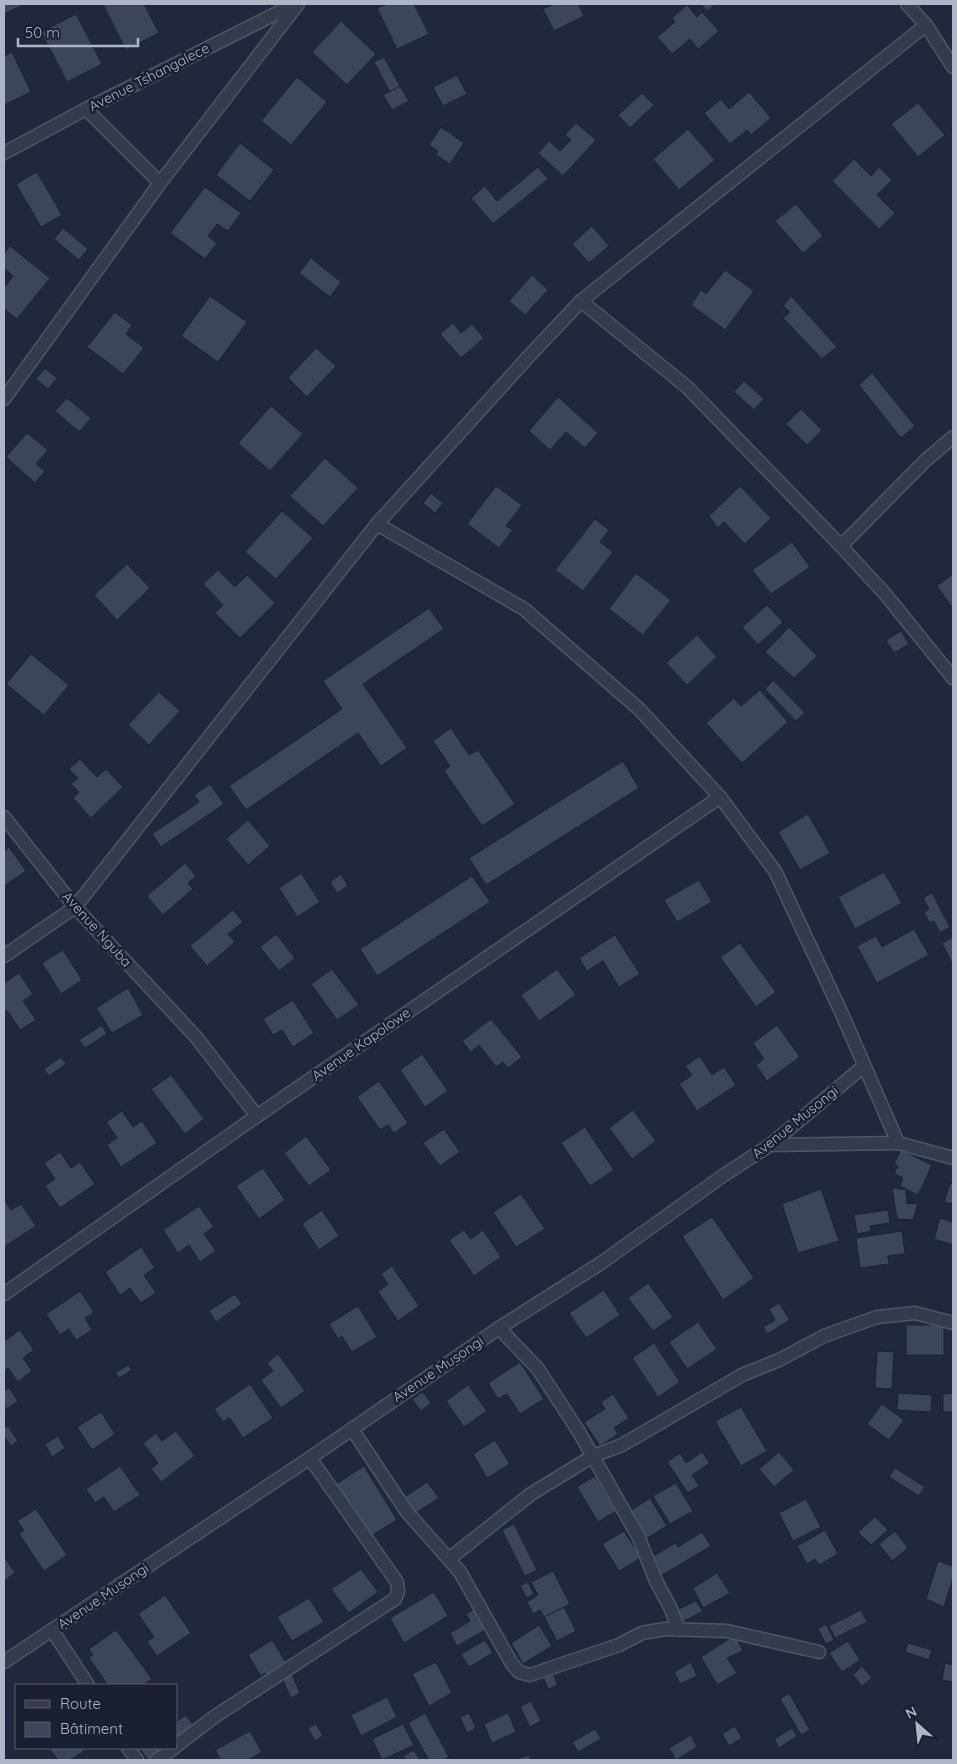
<svg xmlns="http://www.w3.org/2000/svg" width="957" height="1764" font-family="Quicksand,sans-serif">
  <rect width="100%" height="100%" fill="#21283b"/>
  <g fill="#3c465b" stroke="#1c2232">
    <path d="M4 4H25L4 14Z"/>
    <path d="M103 4H144L159 33 126 50Z"/>
    <path d="M387 4H414L429 34 397 49 377 8Z"/>
    <path d="M554 4H578L584 16 554 31 543 9Z"/>
    <path d="M701 4H716L707 11Z"/>
    <path d="M687 5 697 17 702 12 719 31 698 49 690 39 672 54 657 37 675 22 672 18Z"/>
    <path d="M76 14 102 64 67 82 41 32Z"/>
    <path d="M341 21 376 54 347 85 312 52Z"/>
    <path d="M12 52 31 92 4 105V56Z"/>
    <path d="M384 57 400 86 390 92 374 62Z"/>
    <path d="M457 75 467 94 443 106 433 87Z"/>
    <path d="M297 77 327 102 291 145 261 121Z"/>
    <path d="M400 86 409 101 392 110 383 95Z"/>
    <path d="M749 92 771 118 751 135 747 130 730 144 704 113 721 99 729 109Z"/>
    <path d="M642 93 654 105 630 128 618 115Z"/>
    <path d="M918 103 945 135 918 157 891 124Z"/>
    <path d="M576 123 596 140 563 176 538 153 549 141 560 151 571 140 565 135Z"/>
    <path d="M441 127 464 143 450 164 436 155 438 151 429 145Z"/>
    <path d="M688 129 715 160 679 190 653 159Z"/>
    <path d="M240 143 274 170 250 201 216 175Z"/>
    <path d="M854 159 871 176 879 167 892 180 877 195 895 213 879 229 832 181Z"/>
    <path d="M538 167 548 179 493 224 471 198 485 186 497 201Z"/>
    <path d="M37 172 62 215 41 227 16 184Z"/>
    <path d="M205 187 241 213 228 231 217 224 208 236 217 243 205 259 170 233Z"/>
    <path d="M796 204 823 236 803 253 775 221Z"/>
    <path d="M592 226 609 246 589 263 572 244Z"/>
    <path d="M63 228 88 249 79 260 54 239Z"/>
    <path d="M10 246 50 278 17 319 4 309V288L13 276 4 268V254Z"/>
    <path d="M311 258 341 282 330 297 299 273Z"/>
    <path d="M725 270 754 291 725 330 691 305 701 290 706 294Z"/>
    <path d="M532 275 548 290 525 315 509 301Z"/>
    <path d="M210 296 247 322 218 362 181 336Z"/>
    <path d="M791 296 837 347 822 359 783 318 790 312 783 306Z"/>
    <path d="M115 312 132 325 126 334 144 348 123 374 87 347Z"/>
    <path d="M453 323 461 333 472 324 484 338 461 358 440 334Z"/>
    <path d="M316 348 336 366 307 397 288 378Z"/>
    <path d="M45 368 57 378 48 389 36 379Z"/>
    <path d="M872 373 915 426 901 438 859 385Z"/>
    <path d="M744 381 764 399 754 410 734 392Z"/>
    <path d="M558 397 598 433 585 448 566 432 550 450 529 431Z"/>
    <path d="M67 398 91 418 79 432 55 411Z"/>
    <path d="M271 406 303 434 270 471 238 443Z"/>
    <path d="M801 409 822 430 807 445 786 424Z"/>
    <path d="M27 433 48 450 36 464 45 471 35 483 6 457Z"/>
    <path d="M325 458 358 488 323 526 290 496Z"/>
    <path d="M496 486 522 505 506 526 513 530 499 548 467 524Z"/>
    <path d="M740 486 771 518 745 544 724 522 718 528 709 516Z"/>
    <path d="M431 493 443 503 435 513 423 503Z"/>
    <path d="M282 511 313 538 276 579 245 552Z"/>
    <path d="M595 519 609 530 600 542 613 552 583 591 555 570Z"/>
    <path d="M792 542 810 567 771 594 752 570Z"/>
    <path d="M127 564 150 588 117 620 94 595Z"/>
    <path d="M218 570 235 587 247 575 275 603 240 638 215 613 223 605 203 584Z"/>
    <path d="M636 573 671 600 643 635 609 609Z"/>
    <path d="M953 574V605L951 606 937 586Z"/>
    <path d="M767 605 783 622 758 645 742 627Z"/>
    <path d="M429 608 444 629 363 684 407 748 381 766 358 733 246 810 229 786 342 709 323 681Z"/>
    <path d="M789 627 817 656 794 678 765 652Z"/>
    <path d="M901 631 909 644 894 653 886 640Z"/>
    <path d="M697 635 717 657 687 685 666 663Z"/>
    <path d="M31 654 69 685 44 715 6 684Z"/>
    <path d="M773 680 805 713 796 721 765 689Z"/>
    <path d="M760 690 788 722 742 763 706 723 734 698 741 706Z"/>
    <path d="M159 692 180 711 149 745 128 725Z"/>
    <path d="M451 728 469 755 478 750 515 804 482 826 444 771 450 766 433 741Z"/>
    <path d="M80 759 97 777 106 769 123 787 91 818 73 798 79 792 71 784 78 778 69 769Z"/>
    <path d="M623 761 639 788 486 885 469 858Z"/>
    <path d="M210 784 224 804 161 847 152 834 199 802 194 795Z"/>
    <path d="M808 814 830 853 800 870 778 832Z"/>
    <path d="M248 820 270 846 248 865 226 839Z"/>
    <path d="M9 847 26 871 4 886V851Z"/>
    <path d="M185 863 196 876 188 883 193 889 163 915 147 896Z"/>
    <path d="M884 872 902 903 855 929 838 897Z"/>
    <path d="M301 873 320 902 297 917 279 888Z"/>
    <path d="M341 874 348 886 337 893 330 882Z"/>
    <path d="M472 876 490 902 377 976 360 949Z"/>
    <path d="M699 880 712 902 677 922 664 900Z"/>
    <path d="M932 893 950 927 940 933 934 921 930 923 924 912 929 909 923 898Z"/>
    <path d="M233 910 243 922 228 934 235 942 207 966 190 946Z"/>
    <path d="M914 929 929 955 877 983 857 946 876 936 882 947Z"/>
    <path d="M276 934 295 958 279 971 260 947Z"/>
    <path d="M615 935 640 974 619 987 603 961 587 971 579 958Z"/>
    <path d="M953 937V965L942 943Z"/>
    <path d="M740 943 776 992 756 1007 720 957Z"/>
    <path d="M63 950 82 980 61 994 42 963Z"/>
    <path d="M332 969 359 1005 337 1020 311 984Z"/>
    <path d="M557 969 576 995 539 1021 521 995Z"/>
    <path d="M19 973 33 994 23 1001 36 1020 20 1030 7 1010 4 1013V983Z"/>
    <path d="M128 988 143 1015 112 1033 96 1008Z"/>
    <path d="M293 1000 314 1033 293 1047 282 1030 273 1035 263 1019Z"/>
    <path d="M491 1019 522 1057 508 1068 503 1062 496 1067 479 1045 471 1052 462 1041Z"/>
    <path d="M102 1025 107 1034 85 1048 79 1040Z"/>
    <path d="M777 1025 800 1057 767 1081 756 1065 764 1059 753 1043Z"/>
    <path d="M422 1054 448 1091 425 1107 400 1070Z"/>
    <path d="M700 1056 712 1075 724 1067 736 1085 697 1111 679 1084 692 1075 685 1066Z"/>
    <path d="M61 1057 66 1064 49 1076 44 1069Z"/>
    <path d="M171 1075 204 1119 185 1134 151 1089Z"/>
    <path d="M379 1081 408 1123 394 1133 388 1125 380 1130 357 1097Z"/>
    <path d="M633 1110 656 1141 632 1159 609 1128Z"/>
    <path d="M122 1111 133 1127 142 1121 157 1143 121 1167 107 1145 117 1138 106 1122Z"/>
    <path d="M585 1127 614 1170 590 1186 561 1143Z"/>
    <path d="M444 1129 460 1152 440 1166 423 1143Z"/>
    <path d="M306 1136 331 1170 309 1186 284 1153Z"/>
    <path d="M901 1150 932 1165 918 1195 900 1186 903 1178 894 1174 898 1166 894 1164Z"/>
    <path d="M60 1152 71 1168 80 1162 95 1184 60 1208 45 1186 55 1179 44 1163Z"/>
    <path d="M263 1168 285 1200 259 1219 236 1186Z"/>
    <path d="M950 1183 953 1184V1204L944 1202Z"/>
    <path d="M892 1188 906 1190 907 1204 918 1203 913 1220 897 1219Z"/>
    <path d="M821 1189 839 1241 798 1253 782 1204Z"/>
    <path d="M521 1194 545 1229 516 1247 493 1212Z"/>
    <path d="M4 1199 11 1210 21 1204 36 1226 4 1247Z"/>
    <path d="M199 1206 214 1227 204 1234 216 1251 200 1262 189 1245 178 1253 163 1230Z"/>
    <path d="M322 1210 339 1236 319 1250 302 1224Z"/>
    <path d="M888 1210 890 1223 870 1226 871 1231 857 1234 854 1215Z"/>
    <path d="M712 1217 754 1278 723 1300 682 1236Z"/>
    <path d="M940 1218 953 1222V1245L934 1239Z"/>
    <path d="M464 1230 471 1239 483 1230 501 1257 474 1276 449 1240Z"/>
    <path d="M902 1231 905 1254 888 1256 889 1264 860 1268 856 1238Z"/>
    <path d="M141 1247 155 1268 144 1275 156 1293 141 1303 130 1288 120 1295 105 1272Z"/>
    <path d="M392 1266 419 1306 398 1321 378 1292 388 1284 381 1274Z"/>
    <path d="M648 1283 673 1317 653 1331 628 1298Z"/>
    <path d="M604 1290 620 1315 586 1338 569 1313Z"/>
    <path d="M80 1291 94 1312 85 1318 92 1330 76 1340 69 1329 60 1335 46 1314Z"/>
    <path d="M235 1294 242 1304 216 1322 209 1311Z"/>
    <path d="M779 1303 790 1320 767 1334 763 1327 775 1320 769 1309Z"/>
    <path d="M358 1306 377 1337 352 1352 342 1336 338 1339 329 1324Z"/>
    <path d="M698 1322 717 1349 687 1369 669 1342Z"/>
    <rect x="906" y="1325" width="38" height="30"/>
    <path d="M20 1330 34 1350 23 1358 32 1371 18 1382 8 1368 4 1371V1341Z"/>
    <path d="M654 1343 680 1382 658 1397 632 1358Z"/>
    <path d="M877 1351 894 1352 892 1389 875 1388Z"/>
    <path d="M278 1354 305 1391 281 1408 261 1380 273 1371 267 1363Z"/>
    <path d="M520 1362 544 1399 520 1414 507 1394 498 1399 488 1383Z"/>
    <path d="M128 1365 132 1370 119 1378 115 1373Z"/>
    <path d="M250 1384 273 1418 243 1438 229 1417 223 1422 214 1409Z"/>
    <path d="M468 1385 487 1411 464 1427 446 1401Z"/>
    <path d="M9 1388 18 1401 7 1409 4 1405V1391Z"/>
    <path d="M423 1392 431 1403 421 1411 412 1399Z"/>
    <path d="M898 1393 932 1395 931 1412 897 1410Z"/>
    <path d="M953 1393V1412H943V1394Z"/>
    <path d="M613 1394 629 1418 614 1428 618 1434 600 1446 584 1422 605 1409 601 1402Z"/>
    <path d="M882 1404 904 1420 889 1440 867 1424Z"/>
    <path d="M741 1407 767 1451 741 1466 715 1421Z"/>
    <path d="M101 1412 115 1434 92 1450 77 1427Z"/>
    <path d="M8 1426 18 1441 11 1446 4 1436V1428Z"/>
    <path d="M176 1431 195 1456 161 1482 151 1469 158 1463 143 1443 156 1433 162 1441Z"/>
    <path d="M58 1436 65 1448 52 1457 45 1444Z"/>
    <path d="M495 1440 510 1464 487 1478 473 1454Z"/>
    <path d="M702 1452 710 1463 692 1475 699 1486 688 1493 667 1462 680 1453 686 1463Z"/>
    <path d="M779 1452 794 1470 774 1487 759 1469Z"/>
    <path d="M120 1466 140 1495 114 1512 104 1497 95 1503 86 1489Z"/>
    <path d="M364 1466 397 1520 368 1538 336 1484Z"/>
    <path d="M895 1468 925 1487 919 1496 889 1477Z"/>
    <path d="M595 1476 616 1511 598 1522 577 1487Z"/>
    <path d="M427 1482 439 1498 416 1513 405 1497Z"/>
    <path d="M676 1483 693 1511 670 1524 653 1496Z"/>
    <path d="M650 1498 667 1526 647 1538 630 1511Z"/>
    <path d="M806 1499 821 1527 793 1541 779 1513Z"/>
    <path d="M36 1509 67 1555 44 1571 19 1534 24 1530 17 1521Z"/>
    <path d="M875 1517 888 1530 871 1545 858 1532Z"/>
    <path d="M514 1524 537 1570 525 1576 502 1530Z"/>
    <path d="M825 1530 838 1554 819 1565 815 1559 807 1564 797 1546Z"/>
    <path d="M624 1531 641 1558 619 1571 602 1544Z"/>
    <path d="M895 1531 908 1548 892 1561 879 1544Z"/>
    <path d="M702 1532 711 1546 659 1577 648 1559 676 1543 678 1547Z"/>
    <path d="M4 1556 15 1573 4 1581Z"/>
    <path d="M938 1561 953 1566V1578L944 1607 926 1599Z"/>
    <path d="M361 1569 378 1592 349 1613 331 1589Z"/>
    <path d="M553 1571 570 1604 544 1617 540 1610 533 1614 527 1602 538 1595 531 1582Z"/>
    <path d="M717 1573 730 1593 703 1608 693 1588Z"/>
    <path d="M528 1582 534 1594 527 1598 520 1586Z"/>
    <path d="M434 1592 448 1616 404 1643 390 1618Z"/>
    <path d="M165 1595 191 1633 157 1656 147 1642 154 1637 138 1614Z"/>
    <path d="M309 1598 324 1622 292 1641 277 1617Z"/>
    <path d="M696 1601 703 1611 681 1623 675 1611Z"/>
    <path d="M564 1607 576 1631 557 1641 544 1617Z"/>
    <path d="M475 1609 487 1629 457 1646 450 1633 470 1621 466 1614Z"/>
    <path d="M861 1610 867 1622 835 1638 829 1626Z"/>
    <path d="M826 1624 834 1640 826 1644 818 1629Z"/>
    <path d="M539 1625 552 1646 523 1664 511 1643Z"/>
    <path d="M116 1630 152 1679 143 1685H108L89 1658 93 1655 89 1649Z"/>
    <path d="M735 1635 743 1651 727 1658 737 1673 717 1685 701 1657Z"/>
    <path d="M272 1640 287 1664 267 1676 265 1673 261 1676 248 1655Z"/>
    <path d="M485 1640 493 1653 469 1667 461 1654Z"/>
    <path d="M848 1641 860 1660 842 1672 829 1653Z"/>
    <path d="M908 1643 932 1650 929 1660 905 1652Z"/>
    <path d="M436 1662 452 1693 429 1706 412 1674Z"/>
    <path d="M691 1662 697 1676 680 1684 674 1672Z"/>
    <path d="M945 1663 953 1665V1682L942 1680Z"/>
    <path d="M862 1666 872 1678 862 1686 853 1675Z"/>
    <path d="M291 1672 300 1693 291 1698 281 1676Z"/>
    <path d="M552 1672 558 1685 548 1689 543 1676Z"/>
    <path d="M789 1693 810 1730 801 1735 780 1699Z"/>
    <path d="M387 1697 397 1717 361 1736 351 1715Z"/>
    <path d="M531 1701 541 1721 530 1727 520 1707Z"/>
    <path d="M425 1713 449 1757 443 1760H429L408 1723Z"/>
    <path d="M469 1713 476 1728 467 1733 460 1717Z"/>
    <path d="M508 1713 516 1732 492 1743 484 1724Z"/>
    <path d="M186 1715 194 1726 176 1739V1722Z"/>
    <path d="M316 1724 323 1736 315 1741 308 1728Z"/>
    <path d="M403 1724 414 1745 382 1760 372 1739Z"/>
    <path d="M735 1726 742 1738 729 1746 722 1734Z"/>
    <path d="M792 1728 797 1736 779 1748 774 1739Z"/>
    <path d="M595 1729 601 1739 578 1752 572 1742Z"/>
    <path d="M250 1731 262 1752 248 1760H221L215 1750Z"/>
    <path d="M691 1735 697 1747 676 1760 669 1748Z"/>
    <path d="M49 1748H81L84 1751 70 1760H58Z"/>
    <path d="M141 1748H164L148 1760 140 1749Z"/>
    <path d="M414 1750 420 1760H406L403 1756Z"/>
    <path d="M529 1755 531 1760H513Z"/>
  </g>
  <g fill="none" stroke-linecap="round" stroke-linejoin="round">
    <g stroke="#4f5566" stroke-width="15">
      <g id="minor">
        <path d="M907 4 926 25 953 67"/>
        <path d="M86 109 160 183"/>
        <path d="M4 153 86 109 295 4"/>
        <path d="M581 301 687 387 841 546 886 595 953 678"/>
        <path d="M4 399 160 183 298 4"/>
        <path d="M377 524 524 609 639 709 720 797 775 871 842 1014 898 1143 953 1158"/>
        <path d="M841 546 926 460 953 437"/>
        <path d="M4 817 75 907 196 1037 257 1116"/>
        <path d="M4 956 75 907 377 524 530 355 581 301 926 25"/>
        <path d="M770 1145 898 1143"/>
        <path d="M4 1294 257 1116 720 797"/>
        <path d="M499 1328 538 1369 579 1432 638 1536 656 1581 670 1607 679 1630"/>
        <path d="M352 1429 407 1512 460 1572 512 1664 519 1672 530 1675 619 1645 642 1633 665 1629 727 1631 819 1652"/>
        <path d="M449 1559 531 1494 593 1456 622 1445 742 1375 779 1360 824 1336 877 1317 915 1313 953 1323"/>
        <path d="M52 1630 88 1685"/>
        <path d="M4 1662 310 1458 499 1328 601 1263 724 1175 770 1145 864 1066"/>
        <path d="M176 1746 214 1717 395 1599 398 1592 397 1582 310 1458"/>
        <path d="M128 1748 137 1760"/>
        <path d="M157 1760 174 1748"/>
      </g>
    </g>
    <use href="#minor" stroke="#343b4b" stroke-width="12"/>
  </g>
  <g text-anchor="middle" dominant-baseline="central" stroke-width="5" stroke-linejoin="round" paint-order="stroke">
    <g font-size="14" fill="#afb5c7" stroke="#1a2030">
      <text transform="translate(149 77) rotate(-27)">Avenue Tshangalece</text>
      <text transform="translate(97 929) rotate(48)">Avenue Nguba</text>
      <text transform="translate(361 1044) rotate(-35)">Avenue Kapolowe</text>
      <text transform="translate(795 1122) rotate(-39)">Avenue Musongi</text>
      <text transform="translate(438 1369) rotate(-34)">Avenue Musongi</text>
      <text transform="translate(103 1596) rotate(-34)">Avenue Musongi</text>
    </g>
  </g>
  <rect width="957" height="1764" fill="none" stroke="#afb5c7" stroke-width="10"/>
  <rect x="15" y="1684" width="162" height="65" fill="#1a2030" stroke="#565c6c"/>
  <rect x="25" y="1700" width="25" height="8" fill="#343b4b" stroke="#565c6c"/>
  <text x="60" y="1709" font-size="15" fill="#afb5c7">Route</text>
  <rect x="25" y="1722" width="25" height="15" fill="#3c465b" stroke="#565c6c"/>
  <text x="60" y="1734" font-size="15" fill="#afb5c7">Bâtiment</text>
  <g transform="translate(917 1724) rotate(333)" stroke="#1a2030" stroke-width="4" paint-order="stroke">
  <path d="M0-4L9 19L0 12L-9 19Z" fill="#afb5c7"/>
  <text y="-8" font-size="14" font-weight="bold" text-anchor="middle" fill="#afb5c7">N</text>
  </g>
  <path d="M18 38v8h120v-8" fill="none" stroke="#afb5c7" stroke-width="2.5"/>
  <text x="25" y="38" font-size="15" fill="#afb5c7" stroke="#1a2030" stroke-width="4" paint-order="stroke">50 m</text>
</svg>
